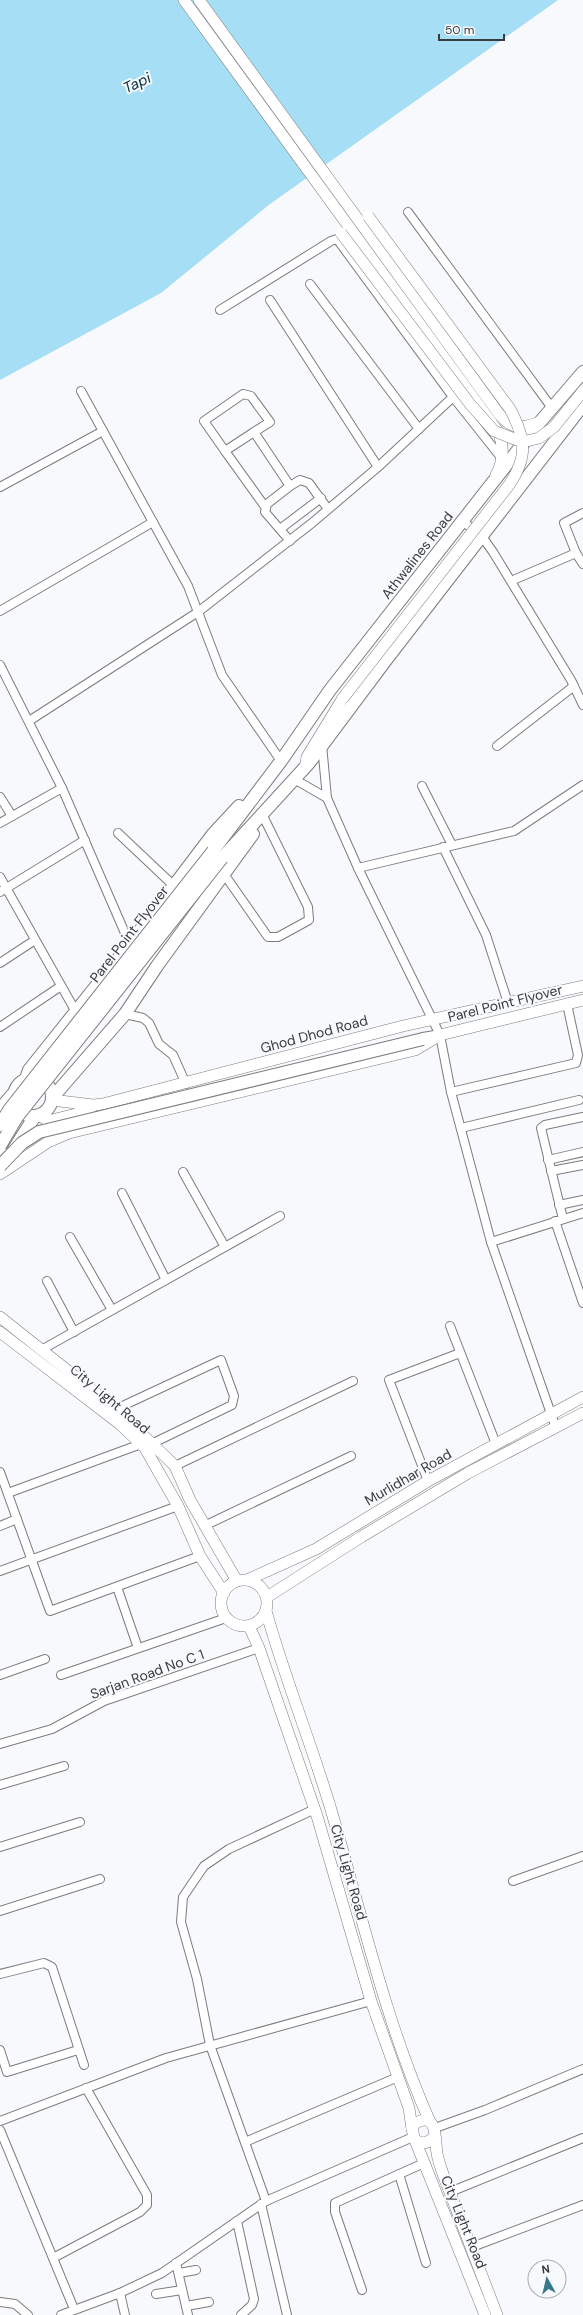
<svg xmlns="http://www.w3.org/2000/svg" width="583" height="2315" font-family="'DM Sans',sans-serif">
  <rect width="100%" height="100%" fill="#f7f9fc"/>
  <path fill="#a6def6" d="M0 0H558L270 204 161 293 0 380Z"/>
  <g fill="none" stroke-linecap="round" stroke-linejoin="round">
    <g stroke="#7b7c7e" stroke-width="10">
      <g id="street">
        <path d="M408 212 552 408"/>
        <path d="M310 284 419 429"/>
        <path d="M270 300 378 467"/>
        <path d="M220 310 331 241 337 239 453 397 503 460"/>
        <path d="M81 391 188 586 222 675 281 761"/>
        <path d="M254 432 225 451 266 508"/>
        <path d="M225 451 204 421 243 394 251 396 270 422 254 432 290 486 300 480 309 483 328 509"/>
        <path d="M290 486 267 504 265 512 290 541"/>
        <path d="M0 487 103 431"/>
        <path d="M462 521 481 535 493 552 571 680 583 705"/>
        <path d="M280 529 321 498"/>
        <path d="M576 553 564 523 583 513"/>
        <path d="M511 581 576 553 583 564"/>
        <path d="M0 611 153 522"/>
        <path d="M0 665 62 788 131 947"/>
        <path d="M29 721 198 612 312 523 378 467 453 397"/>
        <path d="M497 746 574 686"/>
        <path d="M294 779 327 798 322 745"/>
        <path d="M422 786 452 845"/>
        <path d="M0 797 12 816"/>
        <path d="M327 798 358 868 440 1035 451 1092 491 1242 556 1428"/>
        <path d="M0 823 62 788"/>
        <path d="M118 833 173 885"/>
        <path d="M443 847 486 935 508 1003"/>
        <path d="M358 868 514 831 583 785"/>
        <path d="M224 874 268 937H278L309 920 308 907 264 818"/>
        <path d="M0 877 76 1012"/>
        <path d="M0 892 85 840"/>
        <path d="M0 963 35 940"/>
        <path d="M125 1014 143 1018 149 1023 159 1044 173 1055 186 1084"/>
        <path d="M0 1027 61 986"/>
        <path d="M451 1092 576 1063 578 1055 567 1004"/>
        <path d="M461 1128 579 1100"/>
        <path d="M548 1160 583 1152"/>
        <path d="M551 1171 583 1165"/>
        <path d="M183 1172 225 1247"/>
        <path d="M122 1193 166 1280"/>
        <path d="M559 1205 583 1200"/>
        <path d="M563 1219 541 1128 545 1125 583 1117"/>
        <path d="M555 1221 583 1303"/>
        <path d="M70 1237 112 1310"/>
        <path d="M491 1242 583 1213"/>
        <path d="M47 1281 74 1332"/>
        <path d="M450 1326 496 1444"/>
        <path d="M43 1349 280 1216"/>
        <path d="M116 1409 221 1360 234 1396 232 1405 149 1445"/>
        <path d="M175 1466 353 1381"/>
        <path d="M0 1472 50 1611 200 1556"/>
        <path d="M428 1481 389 1380 460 1353"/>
        <path d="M8 1493 141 1444"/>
        <path d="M0 1526 17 1519"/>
        <path d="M204 1526 351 1456"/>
        <path d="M0 1571 178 1506"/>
        <path d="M117 1587 138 1648"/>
        <path d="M0 1675 45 1659"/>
        <path d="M61 1675 226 1618"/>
        <path d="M0 1744 52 1729 104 1701 259 1648"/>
        <path d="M0 1785 64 1766"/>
        <path d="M0 1847 80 1822"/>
        <path d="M513 1881 583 1856"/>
        <path d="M0 1911 100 1879"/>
        <path d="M0 1974 44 1963 52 1967 84 2065"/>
        <path d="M0 2050 7 2072 78 2050"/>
        <path d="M0 2121 166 2058 371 2001"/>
        <path d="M435 2128 485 2110 583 2069"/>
        <path d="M0 2130 74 2309"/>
        <path d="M245 2142 398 2077"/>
        <path d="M399 2174 426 2263"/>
        <path d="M450 2192 583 2138"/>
        <path d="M266 2201 210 2045 197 1979 181 1922 183 1897 204 1866 229 1849 315 1809"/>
        <path d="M261 2204 287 2315"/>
        <path d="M237 2221 254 2299 252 2305 241 2315"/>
        <path d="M472 2247 583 2205"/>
        <path d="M53 2258 140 2212 147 2205V2195L86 2088"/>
        <path d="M176 2263 188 2315"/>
        <path d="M179 2273 196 2270"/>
        <path d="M362 2290 335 2212V2203L424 2163"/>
        <path d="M120 2293 125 2315"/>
        <path d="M156 2294 182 2290"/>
        <path d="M0 2302 15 2304 28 2315"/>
        <path d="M186 2306 209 2302"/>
        <path d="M61 2315 120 2293 162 2273 266 2201 413 2137"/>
      </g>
    </g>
    <g stroke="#7b7c7e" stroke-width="12">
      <g id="secondary">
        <path d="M184 0 499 433C504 448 504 461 496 475"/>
        <path d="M199 0 499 414C512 430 522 429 540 422"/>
        <path d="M306 763 307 757 343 698"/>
        <path d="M52 1100 93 1105 103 1104 403 1026 583 986"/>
        <path d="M39 1115 48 1121 76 1114 93 1106"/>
        <path d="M0 1174 48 1142 69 1133 415 1050 440 1035 583 1000"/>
        <path d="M0 1317 116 1409 175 1466 190 1500 237 1581"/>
        <path d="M0 1332 121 1425 145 1448 178 1506 200 1556 224 1593"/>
        <circle cx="244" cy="1603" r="23"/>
        <path d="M247 1580 316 1549 428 1481 583 1397"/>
        <path d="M267 1597 361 1537 468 1473 583 1413"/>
        <path d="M266 1611C285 1679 312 1745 332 1813 362 1916 386 2023 430 2122"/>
        <path d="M249 1626 259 1648 317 1816 371 2001 409 2108 412 2129"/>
        <path d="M435 2135C430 2143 423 2145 415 2140L412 2129C413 2125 416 2122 420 2121 438 2114 435 2144 437 2153 438 2160 441 2168 443 2174L497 2315"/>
        <path d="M415 2140 485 2315"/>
      </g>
    </g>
    <g stroke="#7b7c7e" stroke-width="14">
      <g id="primary">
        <path d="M213 851 281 761 330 690 540 422 583 372"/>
        <path d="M222 858 309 763 386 660 583 405"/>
        <path d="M423 1039 435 1037"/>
        <circle cx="33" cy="1097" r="19"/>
        <path d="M26 1079 29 1070 129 945 213 834 239 806"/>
        <path d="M52 1098 125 1014 157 966 253 834"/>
        <path d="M0 1109 13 1094"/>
        <path d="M14 1149 35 1116"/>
      </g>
    </g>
    <use href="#street" stroke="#fff" stroke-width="8"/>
    <use href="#secondary" stroke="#fff" stroke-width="11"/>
    <use href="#primary" stroke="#fff" stroke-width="12"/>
    <g stroke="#7b7c7e" stroke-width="12" stroke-linecap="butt">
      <g id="secondary-bridge">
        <path d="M341 233 470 404 494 431 517 440 527 441 539 438 554 427 583 391"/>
        <path d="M343 698 509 485C528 457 526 439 510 409L368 216"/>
      </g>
    </g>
    <g stroke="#7b7c7e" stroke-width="14" stroke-linecap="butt">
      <g id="primary-bridge">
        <path d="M0 1125 9 1110 213 851"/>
        <path d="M0 1146 17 1117 222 858"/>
        <path d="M0 1166 22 1143 39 1132 423 1039"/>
      </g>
    </g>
    <use href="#secondary-bridge" stroke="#fff" stroke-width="11"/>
    <use href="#primary-bridge" stroke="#fff" stroke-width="12"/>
  </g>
  <g text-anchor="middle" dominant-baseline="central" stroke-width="4" stroke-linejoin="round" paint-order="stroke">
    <g font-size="14" fill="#3a3b3c" stroke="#f7f9fc">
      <text transform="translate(417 555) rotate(-52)">Athwalines Road</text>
      <text transform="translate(129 934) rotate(-52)">Parel Point Flyover</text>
      <text transform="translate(505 1003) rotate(-14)">Parel Point Flyover</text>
      <text transform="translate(314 1034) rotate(-15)">Ghod Dhod Road</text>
      <text transform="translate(110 1399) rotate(40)">City Light Road</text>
      <text transform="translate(408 1477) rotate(-30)">Murlidhar Road</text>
      <text transform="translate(147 1674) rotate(-20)">Sarjan Road No C 1</text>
      <text transform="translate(349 1872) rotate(74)">City Light Road</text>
      <text transform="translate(464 2222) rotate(68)">City Light Road</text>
    </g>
    <g font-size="15" font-style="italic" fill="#003040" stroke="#f7f9fc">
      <text transform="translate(137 83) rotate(-25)">Tapi</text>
    </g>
  </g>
  <g transform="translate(547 2279) rotate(352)"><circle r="19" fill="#f7f9fc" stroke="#abadaf"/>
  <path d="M0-3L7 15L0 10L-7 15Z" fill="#367989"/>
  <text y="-6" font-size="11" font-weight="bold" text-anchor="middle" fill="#3a3b3c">N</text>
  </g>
  <path d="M439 34v6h65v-6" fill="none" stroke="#3a3b3c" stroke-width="2"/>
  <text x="445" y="34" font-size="12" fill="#3a3b3c" stroke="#f7f9fc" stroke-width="3" paint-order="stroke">50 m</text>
</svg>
